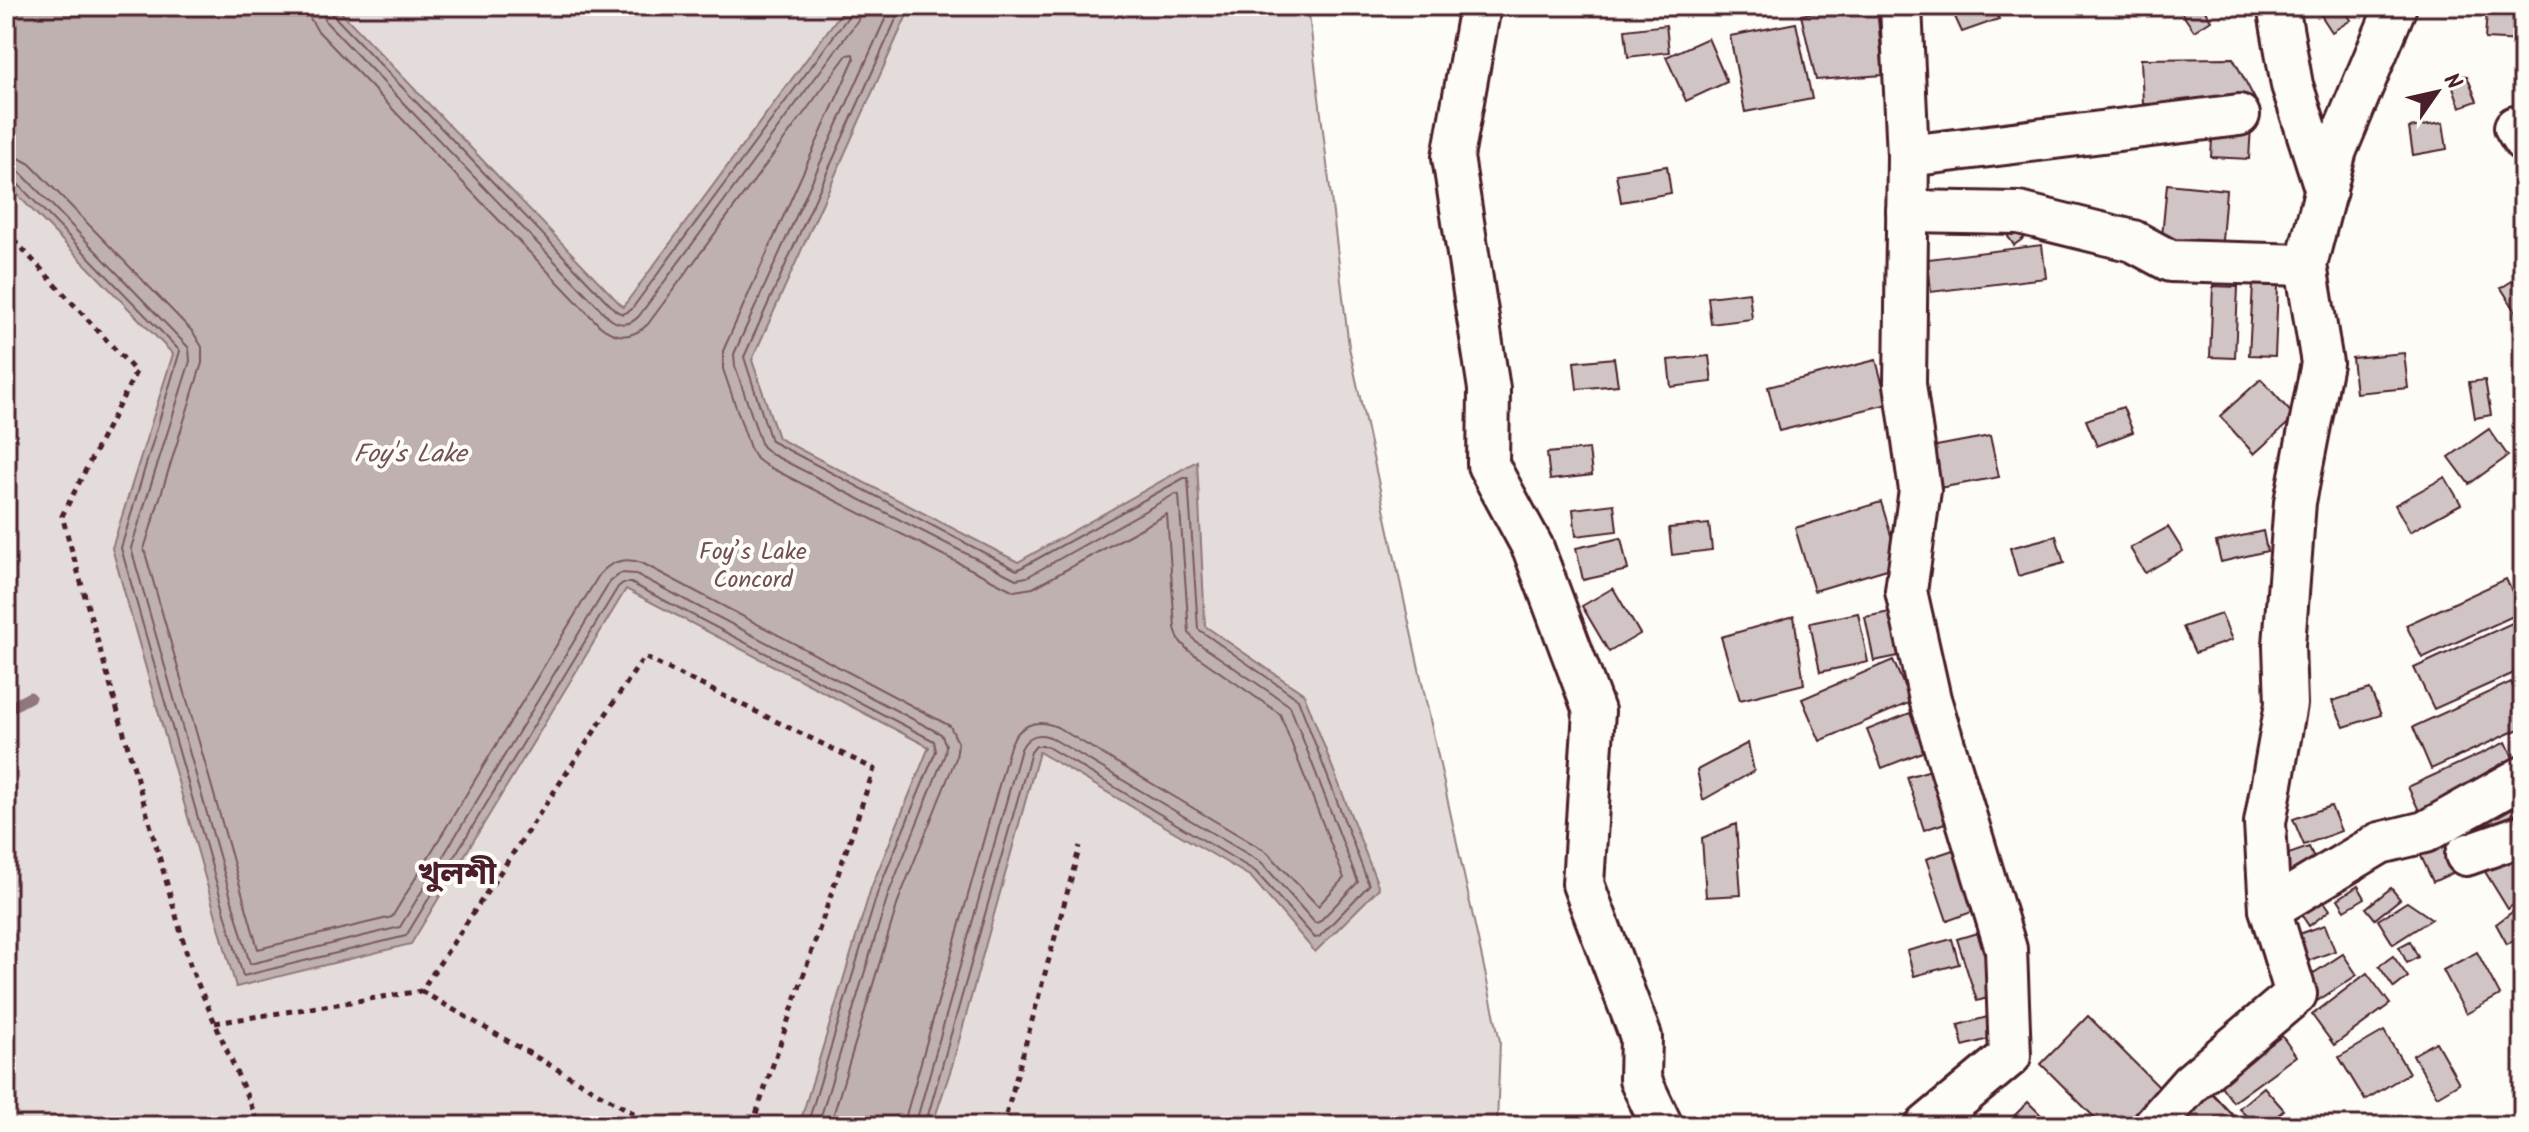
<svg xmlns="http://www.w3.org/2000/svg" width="2529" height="1132" font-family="Kalam,'Noto Sans Bengali',sans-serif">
  <rect width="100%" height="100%" fill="#fdfcf7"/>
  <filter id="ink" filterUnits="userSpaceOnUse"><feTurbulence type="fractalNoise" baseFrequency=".0125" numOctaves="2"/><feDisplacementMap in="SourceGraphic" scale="16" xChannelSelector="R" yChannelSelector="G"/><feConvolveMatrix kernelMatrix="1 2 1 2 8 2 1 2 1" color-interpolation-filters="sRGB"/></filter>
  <g filter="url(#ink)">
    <path fill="#e3dcda" stroke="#967e82" stroke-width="2" d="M6 6H1308L1349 347 1500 1041 1497 1126H6Z"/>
    <path fill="#c0b1b1" stroke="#91777b" stroke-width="2" d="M6 6H335L623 307 846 6H911L752 360 778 438 1018 562 1197 461 1205 626 1304 694 1379 888 1315 952 1251 877 1039 752 952 1066 932 1126H799L871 888 929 747 626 589 411 944 236 987 112 548 173 354 6 183Z"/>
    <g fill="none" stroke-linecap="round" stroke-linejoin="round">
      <g stroke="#795961" stroke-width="2">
        <path d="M308 6 310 18 317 30 600 326C616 339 633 339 648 324L847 55 853 54 854 59 723 351V369L750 448 757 459 765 465 1014 591 1033 588 1167 514 1175 628 1179 640 1188 650 1280 714 1344 878 1318 906 1267 852 1057 727C1036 718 1018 725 1010 746L903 1126"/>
        <path d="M320 6 326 22 609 318C619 326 630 326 639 316L858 20 862 6"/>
        <path d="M330 6 333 15 616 311 623 314 631 310 850 14 852 6"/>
        <path d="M891 6 734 354 735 366 762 446 771 454 1016 579 1027 577 1175 494 1179 495 1189 633 1195 641 1290 706 1358 882 1319 922 1315 923 1261 862 1050 737C1037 732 1027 737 1021 749L915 1126"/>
        <path d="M902 6 744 357 771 441 1017 570 1184 478H1188L1198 629 1298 699 1369 885 1319 937 1315 938 1255 871 1046 746H1036L1031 752 925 1126"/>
        <path d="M6 156 19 158 30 164 193 332 202 347V363L144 549 258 949 392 917 599 575C611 561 625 557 642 563L950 726 958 743 956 758 899 899 830 1126"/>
        <path d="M6 168 15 169 22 174 189 348 190 361 131 548 250 964 400 927 610 582 621 573 636 574 941 734 946 745 945 754 888 895 818 1126"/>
        <path d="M6 178 15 181 180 351 121 548 243 976 406 936 618 587 623 583H631L934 741 936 751 878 891 807 1126"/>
      </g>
      <path stroke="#91777b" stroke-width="11" d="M6 710 30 697"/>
    </g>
    <g fill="#d0c5c4" stroke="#4a1f2b" stroke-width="2">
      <path d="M1844 6H1877L1883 75 1816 80 1801 15Z"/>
      <path d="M1950 6H1993L1999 19 1962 32Z"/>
      <path d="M2177 6H2202L2211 20 2194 31Z"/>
      <path d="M2315 6H2342L2351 20 2332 32Z"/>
      <path d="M2487 10 2523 13V41L2485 39Z"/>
      <path d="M1796 23 1812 99 1745 112 1730 36Z"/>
      <path d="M1666 25 1669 52 1628 57 1625 30Z"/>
      <path d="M1708 38 1727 82 1686 101 1666 57Z"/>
      <path d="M2233 58 2257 103 2143 104 2141 59Z"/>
      <path d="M2449 75 2467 76 2477 101 2460 107Z"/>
      <path d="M2213 123 2251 126 2249 159 2211 157Z"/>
      <path d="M2443 123 2447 149 2413 155 2409 128Z"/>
      <path d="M1667 166 1671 193 1621 202 1616 174Z"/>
      <path d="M2167 184 2226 190 2221 253 2161 247Z"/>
      <path d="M2009 214 2024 238 2014 245 1998 222Z"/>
      <path d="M2042 245 2046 278 1931 292 1928 259Z"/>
      <path d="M2523 274V309L2517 313 2501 288Z"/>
      <path d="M2253 285 2278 286 2275 356 2249 355Z"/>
      <path d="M2213 286 2238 287 2235 358 2210 357Z"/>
      <path d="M1749 292 1752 319 1711 324 1708 297Z"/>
      <path d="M2404 353 2408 388 2356 393 2352 358Z"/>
      <path d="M1709 356 1712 382 1671 387 1668 360Z"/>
      <path d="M1614 358 1618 385 1577 389 1574 362Z"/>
      <path d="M1876 360 1888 404 1779 431 1768 387Z"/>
      <path d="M2261 379 2295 417 2254 454 2220 416Z"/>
      <path d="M2485 380 2491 415 2475 418 2469 382Z"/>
      <path d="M2123 407 2133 432 2097 446 2086 420Z"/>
      <path d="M2489 429 2508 456 2469 484 2449 457Z"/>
      <path d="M1990 436 1999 477 1939 488 1931 447Z"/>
      <path d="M1589 449 1592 475 1550 480 1547 453Z"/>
      <path d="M2445 477 2461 504 2410 532 2395 505Z"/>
      <path d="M1881 502 1900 565 1814 591 1795 528Z"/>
      <path d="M1614 504 1617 531 1576 536 1573 509Z"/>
      <path d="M1709 524 1712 550 1672 555 1669 528Z"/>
      <path d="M2168 527 2183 551 2145 573 2130 548Z"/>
      <path d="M2263 531 2267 551 2221 562 2216 542Z"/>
      <path d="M2056 536 2064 563 2018 576 2010 548Z"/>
      <path d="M1621 538 1628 570 1583 580 1576 548Z"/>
      <path d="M2506 579 2522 612 2422 658 2406 625Z"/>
      <path d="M1613 588 1640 634 1609 652 1582 606Z"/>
      <path d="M1895 611 1903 655 1874 661 1865 617Z"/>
      <path d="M1858 613 1868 662 1820 672 1810 623Z"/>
      <path d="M2221 614 2232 640 2195 653 2183 627Z"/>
      <path d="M1794 616 1804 684 1740 700 1721 637Z"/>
      <path d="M2512 623 2523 647V669L2434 709 2414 668Z"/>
      <path d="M1893 660 1911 702 1820 741 1802 699Z"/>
      <path d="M2511 682 2523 710V727L2431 769 2413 727Z"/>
      <path d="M2370 689 2381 715 2344 727 2332 701Z"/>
      <path d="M1910 713 1925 751 1882 768 1867 730Z"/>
      <path d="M2506 742 2523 779 2427 828 2408 787Z"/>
      <path d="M1748 743 1754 771 1703 800 1697 770Z"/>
      <path d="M1931 770 1948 822 1924 830 1907 777Z"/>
      <path d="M2512 796 2523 821V841L2433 882 2414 841Z"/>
      <path d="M2331 806 2341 831 2304 845 2293 819Z"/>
      <path d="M1736 824 1741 895 1706 897 1702 838Z"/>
      <path d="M2309 847 2320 873 2283 887 2271 860Z"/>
      <path d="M1959 848 1980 909 1947 921 1926 859Z"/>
      <path d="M2509 853 2523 879V897L2508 909 2484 870Z"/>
      <path d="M2358 886 2365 898 2345 910 2338 899Z"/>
      <path d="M2391 888 2400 899 2375 919 2366 908Z"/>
      <path d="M2320 896 2330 910 2309 926 2299 911Z"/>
      <path d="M2407 902 2432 919 2393 944 2378 920Z"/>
      <path d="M2523 904V934L2507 944 2496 924Z"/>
      <path d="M2325 925 2335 951 2299 964 2287 938Z"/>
      <path d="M1977 933 1998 995 1977 1001 1957 939Z"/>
      <path d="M1952 939 1959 964 1914 976 1907 951Z"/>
      <path d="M2410 941 2418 957 2407 963 2399 947Z"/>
      <path d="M2477 952 2500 995 2466 1014 2443 970Z"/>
      <path d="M2343 954 2357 975 2317 1001 2303 980Z"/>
      <path d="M2393 956 2408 977 2394 988 2379 966Z"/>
      <path d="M2367 973 2390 1004 2334 1045 2312 1015Z"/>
      <path d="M2002 1013 2007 1034 1963 1046 1958 1025Z"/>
      <path d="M2088 1016 2167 1095 2136 1126H2103L2041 1064Z"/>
      <path d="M2384 1031 2409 1073 2365 1100 2339 1057Z"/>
      <path d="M2282 1036 2296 1056 2233 1102 2219 1083Z"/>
      <path d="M2436 1042 2459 1083 2437 1096 2413 1055Z"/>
      <path d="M2264 1087 2284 1110 2265 1126H2255L2239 1108Z"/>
      <path d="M2210 1091 2243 1126H2174Z"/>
      <path d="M2028 1102 2052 1126H2004Z"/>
    </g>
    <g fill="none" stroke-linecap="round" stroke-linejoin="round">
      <g stroke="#4a1f2b" stroke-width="46">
        <g id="street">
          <path d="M1480 6 1453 157 1489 389 1488 465 1533 548 1594 711 1583 884 1641 1037 1640 1079 1662 1126"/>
          <path d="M1901 6 1908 156 1905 384 1920 490 1906 591 1930 699 2006 949 2010 1056 1926 1126"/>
          <path d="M2278 6 2292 85 2326 191"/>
          <path d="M2515 127 2523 140"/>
          <path d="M1908 156 2239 115"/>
          <path d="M1907 211 2019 213 2133 241 2170 261 2306 265"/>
          <path d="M2466 855 2523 835"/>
          <path d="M2270 909 2265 823 2286 704 2284 645 2295 502 2322 363 2306 265 2336 150 2396 6"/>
          <path d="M2153 1126 2191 1083 2296 994 2270 909 2380 843 2425 832 2523 777"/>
        </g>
      </g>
      <g stroke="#4a1f2b" stroke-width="5" stroke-dasharray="6 6" stroke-linecap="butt">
        <path d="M6 231 136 372 62 516 191 968 260 1126"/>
        <path d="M421 991 656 1126"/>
        <path d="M215 1023 421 991 644 657 874 769 752 1126"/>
        <path d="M1003 1126 1080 846"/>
      </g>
      <use href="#street" stroke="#fdfcf7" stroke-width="40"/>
    </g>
  </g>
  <g text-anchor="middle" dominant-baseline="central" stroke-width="8" stroke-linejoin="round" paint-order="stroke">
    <g font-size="24" fill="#704e57" stroke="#fdfcf7">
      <text x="753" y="552">Foy’s Lake<tspan x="753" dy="28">Concord</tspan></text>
    </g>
    <g font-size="26" font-style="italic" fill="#73525a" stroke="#fdfcf7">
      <text x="410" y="455">Foy's Lake</text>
    </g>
    <g font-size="32" font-weight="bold" fill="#4a1f2b" stroke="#fdfcf7">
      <text x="457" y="875">খুলশী</text>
    </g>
  </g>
  <rect width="2529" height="1132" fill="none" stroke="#fdfcf7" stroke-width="32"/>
  <rect x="16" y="16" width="2497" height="1100" fill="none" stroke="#4a1f2b" stroke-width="3" filter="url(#ink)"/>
  <g transform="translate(2437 92) rotate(56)" stroke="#fdfcf7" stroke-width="6" paint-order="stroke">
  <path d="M0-6L14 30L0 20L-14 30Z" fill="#4a1f2b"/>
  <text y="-12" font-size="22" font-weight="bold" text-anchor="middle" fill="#4a1f2b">N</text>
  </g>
</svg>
